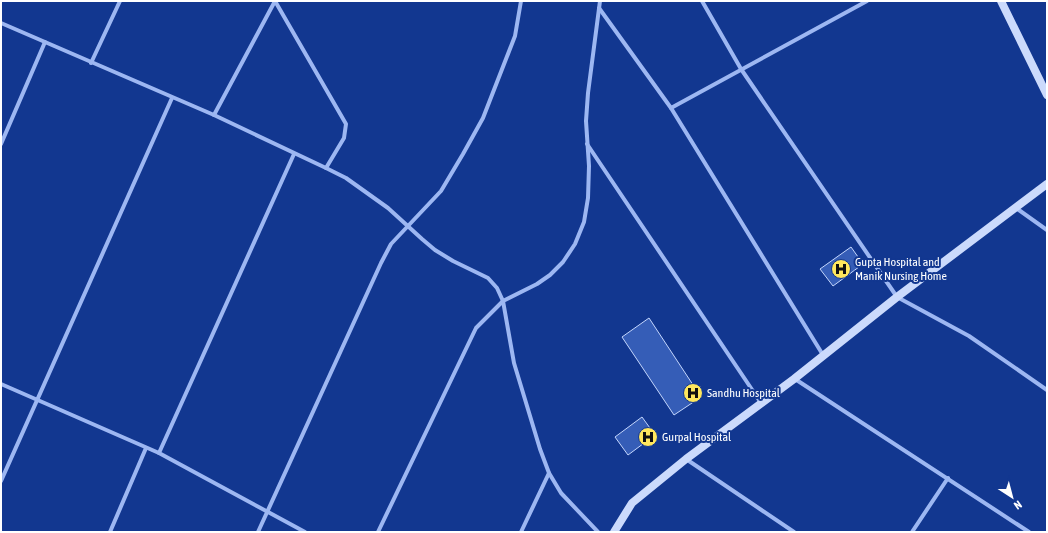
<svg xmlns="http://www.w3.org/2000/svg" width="1048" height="533" font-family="'Asap Condensed',sans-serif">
  <rect width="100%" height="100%" fill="#123790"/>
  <g fill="#355db7" stroke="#c4d6fd">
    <path d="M851 247 863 264 833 286 820 269Z"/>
    <path d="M649 318 701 397 674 415 622 337Z"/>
    <path d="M642 417 655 435 628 455 615 437Z"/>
  </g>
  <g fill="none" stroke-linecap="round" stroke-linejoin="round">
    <g stroke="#9db7f2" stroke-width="4">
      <path d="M275 1 346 124 344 138 326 168"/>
      <path d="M702 1 741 69 897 297 969 336 1047 390"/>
      <path d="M599 8 671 108 823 355"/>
      <path d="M1 23 214 115 326 168 346 178 388 208 422 239 435 250 453 261 488 278 497 288 503 301 514 363 540 449 549 473 561 493 598 532"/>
      <path d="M91 63 120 1"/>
      <path d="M671 108 867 1"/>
      <path d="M214 115 275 1"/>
      <path d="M1 144 45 42"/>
      <path d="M587 144 761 403"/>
      <path d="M294 154 159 453 305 532"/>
      <path d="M1016 208 1047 230"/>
      <path d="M795 379 1029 532"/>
      <path d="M1 384 159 453"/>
      <path d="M686 459 794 532"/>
      <path d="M1 481 172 98"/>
      <path d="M110 532 146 448"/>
      <path d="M258 532 381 263 391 244 441 191 463 154 483 118 506 59 515 36 521 1"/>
      <path d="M378 532 476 328 503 301 537 284 550 275 563 262 575 244 584 222 588 198 589 166 586 121 588 93 600 1"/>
      <path d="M521 532 549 473"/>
      <path d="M912 532 948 478"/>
    </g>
    <g stroke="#cbdafc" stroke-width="8">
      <path d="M1001 1 1047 95"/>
      <path d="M614 532 632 503 686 459 794 379 897 297 1047 184"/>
    </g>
  </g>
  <defs>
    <g id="hospital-disc" transform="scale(1)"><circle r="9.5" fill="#ffe75d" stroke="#123790"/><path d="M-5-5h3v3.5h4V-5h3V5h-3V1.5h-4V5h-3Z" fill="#111"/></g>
  </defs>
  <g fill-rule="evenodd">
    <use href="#hospital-disc" x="841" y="269"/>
    <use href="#hospital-disc" x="693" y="393"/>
    <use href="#hospital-disc" x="648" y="437"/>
  </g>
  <g text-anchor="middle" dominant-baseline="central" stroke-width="4" stroke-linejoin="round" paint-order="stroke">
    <g font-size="12" fill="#fff" stroke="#123790" text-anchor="start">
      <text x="855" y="262">Gupta Hospital and<tspan x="855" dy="14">Manik Nursing Home</tspan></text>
      <text x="707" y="393">Sandhu Hospital</text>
      <text x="662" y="437">Gurpal Hospital</text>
    </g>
  </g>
  <rect width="1048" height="533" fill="none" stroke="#ffffff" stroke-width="4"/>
  <g transform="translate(1012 497) rotate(144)" stroke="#123790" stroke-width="3" paint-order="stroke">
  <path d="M0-3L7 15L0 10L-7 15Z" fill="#ffffff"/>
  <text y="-6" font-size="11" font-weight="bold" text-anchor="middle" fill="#ffffff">N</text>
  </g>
</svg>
